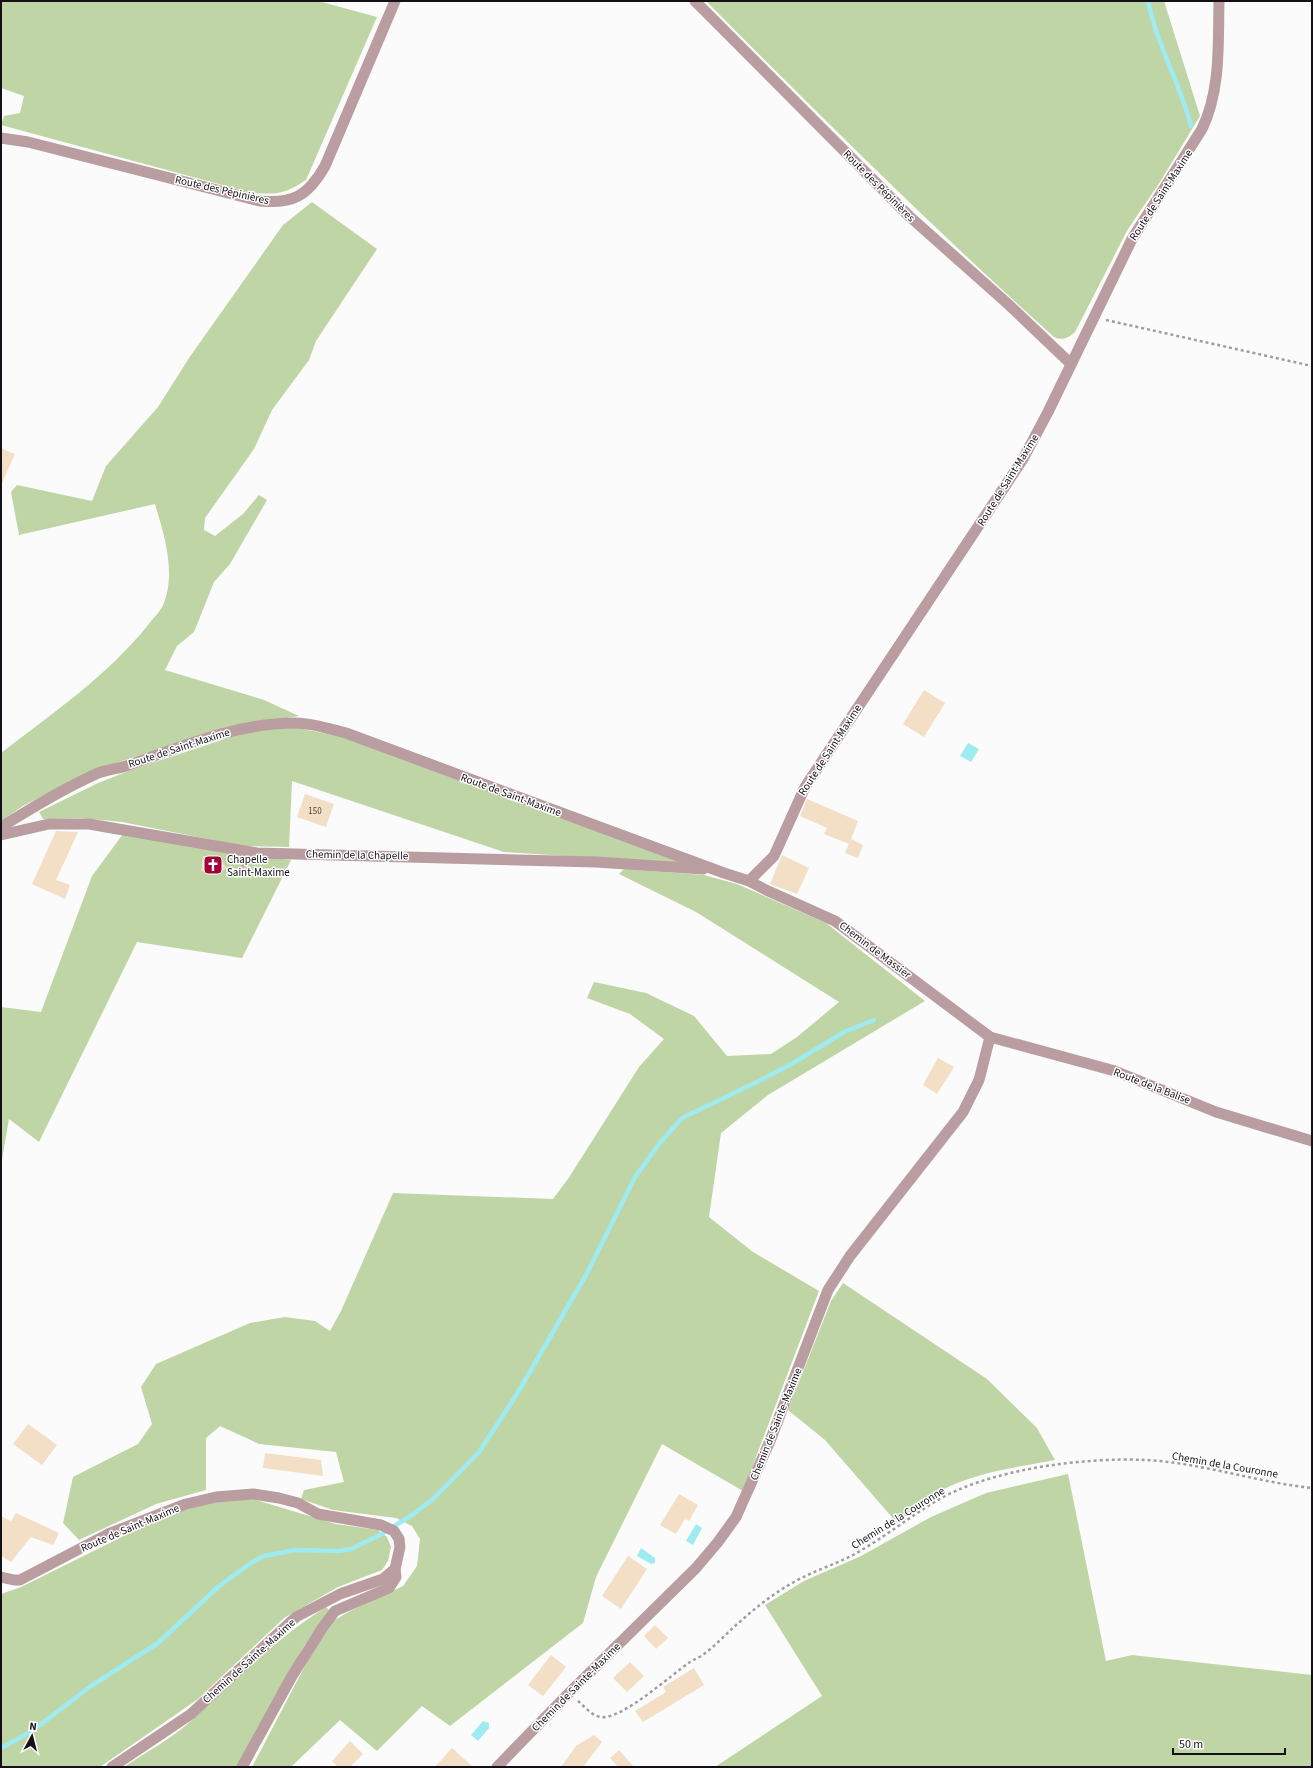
<svg xmlns="http://www.w3.org/2000/svg" width="1313" height="1768" font-family="'Source Sans 3',sans-serif">
  <rect width="100%" height="100%" fill="#fbfbfb"/>
  <g fill="#bfd5a5">
    <path d="M1 1H318L377 17 306 180C284 195 274 195 248 192L1 125 4 116 20 113 24 96 1 88Z"/>
    <path d="M706 1H1164L1200 116 1160 182 1128 229 1075 332C1068 338 1063 341 1054 337 934 229 820 116 706 1Z"/>
    <path d="M312 202 377 249 316 341 309 360 272 410 254 449 205 518 204 530 215 536 243 514 259 495 267 500 230 564 214 582 194 632 177 646 165 670 264 700 299 716 228 727 94 770 23 806 1 821V753C53 713 107 676 148 625 153 618 161 611 164 603 176 572 164 534 155 504L19 535 11 492 17 485 92 501 106 466 158 407 189 358 283 225Z"/>
    <path d="M293 727 347 738 688 864 504 852 292 781 289 847 243 846 122 822 80 818 43 819 39 812 98 783 131 770 246 732Z"/>
    <path d="M123 834 239 854 291 860 242 958 137 942 39 1142 9 1119 1 1165V1007L41 1012 92 876Z"/>
    <path d="M624 869 704 875 737 884 826 923 925 1001 768 1095 721 1133 709 1217 753 1252 819 1291 743 1491 662 1444 596 1577 583 1623 450 1726 422 1706 377 1751 340 1720 291 1767H252L307 1662 333 1621 350 1611 403 1586 417 1566 420 1539 412 1526 396 1518 333 1510 301 1499 304 1490 344 1482 336 1452 259 1444 220 1426 206 1438V1490L156 1504 79 1540 63 1523 73 1477 138 1444 152 1424 141 1387 156 1364 250 1323 285 1317 315 1321 330 1331 341 1311 393 1193 553 1199 568 1179 639 1067 664 1039 630 1014 587 998 594 982 646 993 694 1016 727 1056 771 1054 797 1037 839 1002 696 912 619 874Z"/>
    <path d="M843 1283 987 1379 1037 1428 1055 1460C1018 1467 976 1472 942 1490 926 1499 911 1512 897 1523L825 1440 788 1410 831 1301Z"/>
    <path d="M1068 1474 1106 1661 1132 1655 1312 1675V1767H715L822 1696 765 1605 804 1581 861 1556 931 1517 986 1493Z"/>
    <path d="M233 1499 256 1500 336 1524 378 1530 387 1537 391 1547 388 1561 382 1570 338 1587 284 1618 198 1699 100 1767H1V1594L21 1587 154 1521 196 1506Z"/>
    <path d="M326 1607 330 1611 304 1646 237 1767H124C146 1752 171 1739 191 1721 235 1682 276 1638 326 1607Z"/>
  </g>
  <g fill="#9eecf2">
    <path d="M968 743 979 749 971 762 960 756Z"/>
    <path d="M696 1524 702 1528 693 1545 686 1541Z"/>
    <path d="M641 1548 655 1558V1563L651 1564 637 1556Z"/>
    <path d="M483 1721 489 1723V1728L478 1741 471 1735Z"/>
  </g>
  <g fill="none" stroke-linecap="round" stroke-linejoin="round">
    <g stroke="#9eecf2" stroke-width="4.5">
      <path d="M1148 1C1157 45 1180 83 1191 126"/>
      <path d="M1 1748 32 1731 91 1686 158 1643 218 1587 251 1563 264 1556 295 1550 339 1551 351 1549 378 1536 412 1515 433 1499 479 1452 517 1394 586 1275 635 1177 659 1144 682 1118 757 1082 795 1062 844 1032 874 1020"/>
    </g>
  </g>
  <g fill="#f2dfc5">
    <path d="M1 448 15 454 1 485Z"/>
    <path d="M924 690 945 703 924 737 903 724Z"/>
    <path d="M305 794 334 804 326 827 297 817Z"/>
    <path d="M807 799 858 821 849 844 824 834 827 828 800 816Z"/>
    <path d="M56 831 78 832 56 880 70 885 65 899 32 884Z"/>
    <path d="M851 839 863 845 858 858 845 853Z"/>
    <path d="M782 855 809 868 797 894 770 884Z"/>
    <path d="M203 856 219 858 227 868 218 873 201 871Z"/>
    <path d="M938 1058 954 1067 937 1094 923 1085Z"/>
    <path d="M28 1424 57 1445 42 1465 13 1444Z"/>
    <path d="M265 1453 321 1460 323 1476 263 1468Z"/>
    <path d="M679 1494 698 1505 689 1521 685 1519 676 1534 660 1525Z"/>
    <path d="M16 1513 59 1533 53 1545 31 1537 11 1562 1 1556V1516L11 1521Z"/>
    <path d="M628 1556 647 1569 621 1609 602 1596Z"/>
    <path d="M655 1625 668 1638 656 1649 644 1636Z"/>
    <path d="M551 1655 566 1667 543 1696 528 1685Z"/>
    <path d="M630 1662 644 1676 627 1692 613 1678Z"/>
    <path d="M694 1668 704 1685 643 1722 635 1711 666 1692 663 1687Z"/>
    <path d="M594 1735 602 1742 583 1767H561L576 1746Z"/>
    <path d="M350 1741 363 1754 350 1767H338L332 1761Z"/>
    <path d="M452 1748 473 1767H435Z"/>
    <path d="M619 1750 634 1767H618L610 1758Z"/>
  </g>
  <g fill="none" stroke-linecap="round" stroke-linejoin="round">
    <g stroke="#a09da1" stroke-width="2.5" stroke-dasharray="3 3" stroke-linecap="butt">
      <path d="M1106 320 1312 366"/>
      <path d="M578 1701C585 1707 592 1716 601 1717 622 1720 672 1674 690 1662 695 1659 700 1657 704 1654 715 1646 725 1635 735 1626 753 1610 772 1594 794 1582 813 1571 834 1565 853 1555 882 1539 908 1518 936 1501 990 1469 1084 1457 1146 1460 1202 1463 1256 1482 1312 1488"/>
    </g>
    <path stroke="#ba9da0" stroke-width="6" d="M244 864 245 851"/>
    <g stroke="#ba9da0" stroke-width="11">
      <path d="M695 1 909 216 1008 304 1071 364"/>
      <path d="M1 138 28 142 260 201C293 204 308 196 325 166L395 1"/>
      <path d="M1 827C32 808 63 789 96 774 105 770 116 769 126 766 181 747 236 723 295 723 313 723 329 729 346 733L724 873 749 881 774 856 805 787 1023 459 1048 412 1132 239 1202 129C1221 90 1218 43 1219 1"/>
      <path d="M1 835 49 824H89L257 853 596 862 703 869"/>
      <path d="M749 881 766 890 835 921 990 1037 1115 1071 1216 1112 1312 1141"/>
      <path d="M1 1577 14 1580H20L108 1534 186 1504 216 1497 253 1494 279 1498 298 1503 318 1514 381 1525 394 1531 399 1539 400 1547 395 1569 396 1577 389 1588 335 1611 323 1627 292 1676 242 1767"/>
      <path d="M112 1767 191 1714 296 1617 340 1594 383 1579 395 1569"/>
      <path d="M497 1767 569 1693 696 1568 718 1542 736 1517 770 1441 828 1290 850 1256 963 1112 979 1080 990 1037"/>
    </g>
  </g>
  <defs>
    <g id="church-square" transform="scale(1)"><rect x="-9" y="-9" width="18" height="18" rx="4" fill="#a1023a" stroke="#fff"/><path d="M-1.2-6h2.4v3.5h3.3v2.4h-3.3V6h-2.4V-.1h-3.3v-2.4h3.3Z" fill="#fff"/></g>
  </defs>
  <g fill-rule="evenodd">
    <use href="#church-square" x="213" y="865"/>
  </g>
  <g text-anchor="middle" dominant-baseline="central" stroke-width="3" stroke-linejoin="round" paint-order="stroke">
    <g font-size="9" fill="#4c4343">
      <text x="315" y="811">150</text>
    </g>
    <g font-size="11" fill="#150f18" stroke="#fff">
      <text transform="translate(879 186) rotate(45)">Route des Pépinières</text>
      <text transform="translate(222 190) rotate(13)">Route des Pépinières</text>
      <text transform="translate(1161 195) rotate(-57)">Route de Saint-Maxime</text>
      <text transform="translate(1008 480) rotate(-58)">Route de Saint-Maxime</text>
      <text transform="translate(179 748) rotate(-18)">Route de Saint-Maxime</text>
      <text transform="translate(830 750) rotate(-57)">Route de Saint-Maxime</text>
      <text transform="translate(511 795) rotate(20)">Route de Saint-Maxime</text>
      <text transform="translate(357 855) rotate(1)">Chemin de la Chapelle</text>
      <text transform="translate(875 950) rotate(37)">Chemin de Massier</text>
      <text transform="translate(1152 1086) rotate(21)">Route de la Balise</text>
      <text transform="translate(776 1424) rotate(-68)">Chemin de Sainte-Maxime</text>
      <text transform="translate(1225 1465) rotate(10)">Chemin de la Couronne</text>
      <text transform="translate(898 1518) rotate(-32)">Chemin de la Couronne</text>
      <text transform="translate(130 1528) rotate(-23)">Route de Saint-Maxime</text>
      <text transform="translate(249 1661) rotate(-42)">Chemin de Sainte-Maxime</text>
      <text transform="translate(576 1687) rotate(-45)">Chemin de Sainte-Maxime</text>
    </g>
    <g font-size="11" fill="#150f18" stroke="#fff" text-anchor="start">
      <text x="227" y="859">Chapelle<tspan x="227" dy="13">Saint-Maxime</tspan></text>
    </g>
  </g>
  <rect width="1313" height="1768" fill="none" stroke="#150f18" stroke-width="4"/>
  <g transform="translate(32 1736) rotate(7)" stroke="#ffffff" stroke-width="3" paint-order="stroke">
  <path d="M0-3L7 15L0 10L-7 15Z" fill="#150f18"/>
  <text y="-6" font-size="11" font-weight="bold" text-anchor="middle" fill="#150f18">N</text>
  </g>
  <path d="M1173 1748v6h112v-6" fill="none" stroke="#150f18" stroke-width="2"/>
  <text x="1179" y="1748" font-size="12" fill="#150f18" stroke="#ffffff" stroke-width="3" paint-order="stroke">50 m</text>
</svg>
